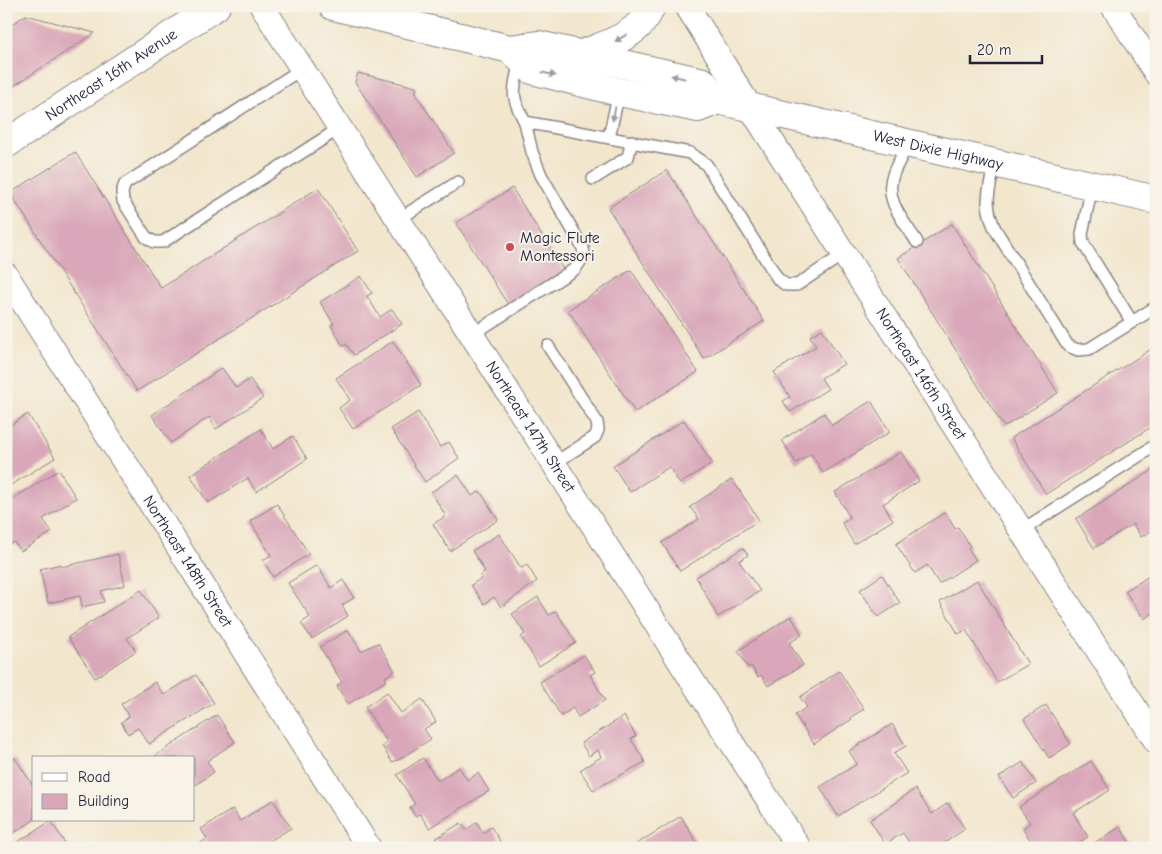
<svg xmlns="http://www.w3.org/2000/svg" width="1162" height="854" font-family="'Comic Neue',sans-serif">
  <rect width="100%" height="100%" fill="#f7f3e8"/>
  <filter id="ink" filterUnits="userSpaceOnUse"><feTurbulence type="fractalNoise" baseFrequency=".02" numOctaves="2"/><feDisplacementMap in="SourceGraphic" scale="10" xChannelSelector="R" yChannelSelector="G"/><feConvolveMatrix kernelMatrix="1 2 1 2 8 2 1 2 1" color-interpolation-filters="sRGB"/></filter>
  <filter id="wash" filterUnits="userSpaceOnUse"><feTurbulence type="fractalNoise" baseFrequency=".0096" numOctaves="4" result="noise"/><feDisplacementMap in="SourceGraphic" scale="20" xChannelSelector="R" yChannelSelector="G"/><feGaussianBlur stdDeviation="1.12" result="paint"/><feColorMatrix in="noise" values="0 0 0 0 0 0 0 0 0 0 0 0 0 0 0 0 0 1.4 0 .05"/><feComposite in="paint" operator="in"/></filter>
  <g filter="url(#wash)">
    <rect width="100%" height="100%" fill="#f2e6cd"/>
    <g id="blocks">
      <g fill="#d9a7b9">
        <path d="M26 15 95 33 6 91V28Z"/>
        <path d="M358 73 416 87V94L454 153 417 177 355 82Z"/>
        <path d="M75 152 161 288 318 188 358 251 137 391 10 193Z"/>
        <path d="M667 170 764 321 704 359 608 208Z"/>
        <path d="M512 188 564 271 509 306 456 223Z"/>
        <path d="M952 224 1058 393 1004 427 898 258Z"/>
        <path d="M631 270 698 372 635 412 568 310Z"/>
        <path d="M361 276 372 293 367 296 380 317 392 309 402 324 354 355 346 344 343 346 331 325 334 324 320 302Z"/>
        <path d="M822 329 844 364 821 378 828 389 790 412 783 401 790 397 774 372 816 346 810 336Z"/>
        <path d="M393 341 421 385 353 429 339 408 350 400 336 378Z"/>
        <path d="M1156 346V424L1046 494 1011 438Z"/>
        <path d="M222 368 236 388 250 379 263 398 216 429 209 417 171 443 152 415Z"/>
        <path d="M871 401 890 432 823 473 811 454 796 463 782 440 824 413 832 425Z"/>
        <path d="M418 412 440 447 449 442 459 458 425 482 391 429Z"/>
        <path d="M28 414 55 458 6 488V428Z"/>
        <path d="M684 420 712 463 680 484 669 467 630 492 613 466Z"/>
        <path d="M261 429 273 449 293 436 307 459 256 492 248 478 208 503 190 475Z"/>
        <path d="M901 452 919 481 883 504 893 520 854 544 842 523 850 518 835 492Z"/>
        <path d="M1156 468V528L1141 537 1133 524 1094 548 1076 519Z"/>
        <path d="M59 470 76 498 43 519 52 532 21 551 14 542 7 545 6 503Z"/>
        <path d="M458 475 472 496 480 491 498 520 450 551 433 524 446 516 431 492Z"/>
        <path d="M732 479 759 520 680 571 662 543 699 519 690 507Z"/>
        <path d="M277 504 309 554 273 577 263 560 271 555 250 521Z"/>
        <path d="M945 512 955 529 958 527 970 546 968 548 976 560 939 584 927 565 915 573 896 544Z"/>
        <path d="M499 534 521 568 527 565 537 581 501 607 494 597 484 604 471 585 482 578 480 575 485 571 472 551Z"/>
        <path d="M743 548 748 555 739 561 760 591 718 617 696 577Z"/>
        <path d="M118 554 125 585 101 591 104 602 82 607 80 596 48 603 40 569 61 564V567Z"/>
        <path d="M317 565 331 588 343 580 354 598 342 605 348 616 312 639 301 623 310 617 288 583Z"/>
        <path d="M1156 572V611L1144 619 1125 591Z"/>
        <path d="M882 575 900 603 878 617 860 590Z"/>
        <path d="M977 580 1028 664 997 682 966 630 958 634 940 602Z"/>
        <path d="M141 590 159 618 127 638 136 651 95 678 68 637Z"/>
        <path d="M538 597 549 615 556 611 576 643 539 666 521 637 525 634 512 614Z"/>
        <path d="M791 616 802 635 789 643 803 665 768 686 761 675 758 677 751 666 748 668 738 651Z"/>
        <path d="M348 630 361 651 378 643 395 671 385 677 387 680 348 704 337 686 342 682 320 647Z"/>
        <path d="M584 655 595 672 590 675 605 700 578 717 573 708 561 716 540 682Z"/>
        <path d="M839 671 864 709 851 717 852 719 814 744 795 715 807 707 800 697Z"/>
        <path d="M196 675 214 703 149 744 138 728 128 734 121 722 129 717 121 704 155 682 164 695Z"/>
        <path d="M387 692 401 713 422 699 436 722 424 729 431 739 398 760 392 762 382 746 387 742 365 707Z"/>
        <path d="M1046 705 1071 744 1049 758 1024 719Z"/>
        <path d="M217 715 235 742 207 761 214 772 194 786V758H157L155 756Z"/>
        <path d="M624 716 636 736 631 739 645 762 593 790 580 770 601 757 598 750 589 756 581 743Z"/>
        <path d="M892 724 906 746 894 753 907 773 838 816 820 787 857 764 849 751Z"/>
        <path d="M15 758 34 787V820L6 838V763Z"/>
        <path d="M423 758 438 781 459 767 467 780 478 773 489 791 429 828 420 814 415 816 410 807 415 804 397 775Z"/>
        <path d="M1091 761 1110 790 1073 813 1088 837 1071 848H1035L1023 828 1030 823 1019 807Z"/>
        <path d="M1023 762 1036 783 1013 798 999 777Z"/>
        <path d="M915 789 932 814 948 803 965 829 937 848H913L903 833 885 844 870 820Z"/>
        <path d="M273 800 291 828 258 848H201L199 844 207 839 201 829 233 809 240 821Z"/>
        <path d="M681 816 700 848H630Z"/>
        <path d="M51 821 68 848H8Z"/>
        <path d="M477 822 483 833 491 827 500 841 489 848H441L435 839 461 823 466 830Z"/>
        <path d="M1120 827 1133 848H1086Z"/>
      </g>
    </g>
  </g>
  <g filter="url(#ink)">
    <use href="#blocks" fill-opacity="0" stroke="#8a8484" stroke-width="1"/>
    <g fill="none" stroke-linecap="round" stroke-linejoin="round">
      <g stroke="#8a8484" stroke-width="14">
        <g id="service">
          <path d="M520 60C514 90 509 94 525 122L690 153 706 164 778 279 786 285H797L844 254"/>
          <path d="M303 68 125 184 122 192 123 201 146 237 154 242H163L340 128"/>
          <path d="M609 137 619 92"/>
          <path d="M908 144C904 153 898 162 894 172 882 199 904 221 917 242"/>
          <path d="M995 163C989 191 983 202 995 229L1068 346 1078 350 1089 349 1156 307"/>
          <path d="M593 179 628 157 632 141"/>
          <path d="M1092 186 1082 234 1083 243 1132 322"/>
          <path d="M397 220 458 182"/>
          <path d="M471 335 575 269 584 256 583 248 541 175 532 152 525 122"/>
          <path d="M548 346 597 422 598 430 595 437 553 464"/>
          <path d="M1022 530 1156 445"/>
        </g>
      </g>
      <g stroke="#8a8484" stroke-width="26">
        <g id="minor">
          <path id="s1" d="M262 6 799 848"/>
          <path id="s2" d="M687 6 750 107 1156 741"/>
          <path d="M1113 6 1156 73"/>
          <path id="s3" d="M6 275 369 848"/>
        </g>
      </g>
      <g stroke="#8a8484" stroke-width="30">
        <g id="tertiary">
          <path id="s4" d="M6 144 216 6"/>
        </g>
      </g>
      <g stroke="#8a8484" stroke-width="30">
        <g id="secondary">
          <path d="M333 6 510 49 538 45 703 82 718 100"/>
          <path id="s5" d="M510 49 532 70 619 92 698 108 718 100 1156 200"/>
          <path d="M579 55C605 45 641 36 651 6"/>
        </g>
      </g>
      <use href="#service" stroke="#fff" stroke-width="11"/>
      <use href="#minor" stroke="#fff" stroke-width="24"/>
      <use href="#tertiary" stroke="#fff" stroke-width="28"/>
      <use href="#secondary" stroke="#fff" stroke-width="28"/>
    </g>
    <defs><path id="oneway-solid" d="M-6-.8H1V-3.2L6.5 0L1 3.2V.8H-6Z" transform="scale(1.25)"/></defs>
    <g fill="#9c9ca7">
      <use href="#oneway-solid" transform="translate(621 38) rotate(149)"/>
      <use href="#oneway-solid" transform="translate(549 74) rotate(14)"/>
      <use href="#oneway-solid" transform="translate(678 77) rotate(-167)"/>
      <use href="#oneway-solid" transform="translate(614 114) rotate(102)"/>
    </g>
  </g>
  <circle fill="#d1495b" stroke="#f7f3e8" stroke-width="2" cx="510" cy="247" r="5"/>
  <g text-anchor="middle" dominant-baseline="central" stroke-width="4" stroke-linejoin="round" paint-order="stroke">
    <g font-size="16" fill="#22223b" stroke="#f7f3e8">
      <text stroke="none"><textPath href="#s4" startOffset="126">Northeast 16th Avenue</textPath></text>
      <text stroke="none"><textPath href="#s5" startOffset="448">West Dixie Highway</textPath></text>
      <text stroke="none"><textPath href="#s2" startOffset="436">Northeast 146th Street</textPath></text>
      <text stroke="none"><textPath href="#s1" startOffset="499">Northeast 147th Street</textPath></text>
      <text stroke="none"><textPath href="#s3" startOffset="339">Northeast 148th Street</textPath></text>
    </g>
    <g font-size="16" fill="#22223b" stroke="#f7f3e8" text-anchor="start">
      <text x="520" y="238">Magic Flute<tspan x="520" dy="18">Montessori</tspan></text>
    </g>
  </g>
  <rect width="1162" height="854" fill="none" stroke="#f7f3e8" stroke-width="25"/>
  <rect x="32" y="756" width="162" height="65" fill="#f7f3e8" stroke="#a29fa3"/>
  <rect x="42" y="773" width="25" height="8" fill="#ffffff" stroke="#a29fa3"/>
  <text x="78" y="782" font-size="15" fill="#22223b">Road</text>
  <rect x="42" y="794" width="25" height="15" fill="#d9a7b9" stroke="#a29fa3"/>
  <text x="78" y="806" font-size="15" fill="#22223b">Building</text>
  <path d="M970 55v8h72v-8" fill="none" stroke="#22223b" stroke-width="2.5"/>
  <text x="977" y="55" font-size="15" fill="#22223b" stroke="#f7f3e8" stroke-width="4" paint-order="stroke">20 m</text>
</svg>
